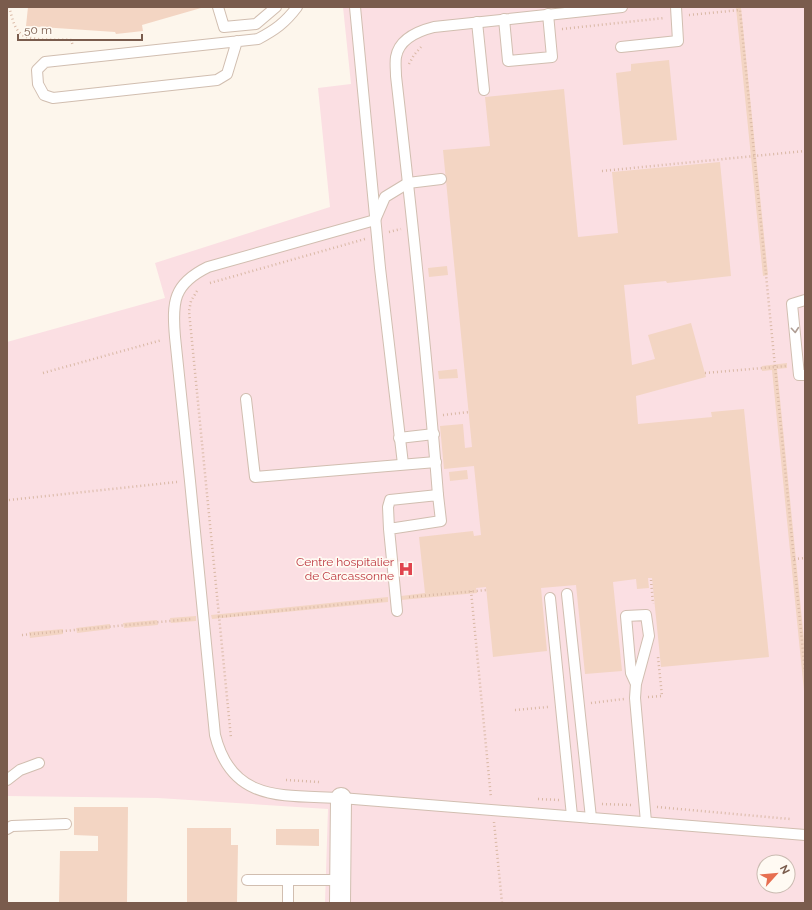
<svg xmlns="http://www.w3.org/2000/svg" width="812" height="910" font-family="Raleway,sans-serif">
  <rect width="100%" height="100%" fill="#fdf6ec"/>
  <path fill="#fbdfe3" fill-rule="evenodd" d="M343 7H805V903H325L328 809 158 798 7 796V342L165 298 155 263 330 207 318 88 351 84ZM764 862H788V886H764Z"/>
  <g fill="#f3d5c3">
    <path d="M28 7H200L201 8 142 25 143 31 116 34 115 32 26 26Z"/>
    <path d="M736 8H741L768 275 763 276Z"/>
    <path d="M669 60 677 140 623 145 616 73 631 71V64Z"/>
    <path d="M564 89 578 237 618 233 612 172 720 162 731 276 667 283 666 281 624 285 632 365 655 359 648 335 691 323 706 377 636 396 638 424 712 417 711 412 744 409 769 657 661 667 652 578H648L649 588 637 589 636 579 613 582 622 671 585 674 576 585 541 588 547 651 493 657 486 587 476 588 477 593 401 600V596L425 593 419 537 473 531 474 536 481 535 474 466 444 469 440 426 463 424 465 448 472 447 443 150 490 146 485 97Z"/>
    <path d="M447 266 448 275 429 277 428 268Z"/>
    <path d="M787 363V368L777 369 805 650V690L804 691 772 370 762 371V366Z"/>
    <path d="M457 369 458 378 439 379 438 371Z"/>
    <path d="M467 470 468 479 450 481 449 472Z"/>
    <path d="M388 597V602L212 619 211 615Z"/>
    <path d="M196 616V621L171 623 170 618Z"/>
    <path d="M157 620 158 625 124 628 123 623Z"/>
    <path d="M110 624V629L77 633 76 628Z"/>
    <path d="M63 629V634L30 638 29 632Z"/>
    <path d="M74 807H128L127 903H59L60 851H98V836L74 835Z"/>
    <path d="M187 828H231V845H238L237 903H187Z"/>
    <path d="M276 829H319V846L276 845Z"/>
  </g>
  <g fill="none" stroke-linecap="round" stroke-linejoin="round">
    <g stroke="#d1beb0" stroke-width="12">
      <g id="service">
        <path d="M218 7 224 27 256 24 276 7"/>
        <path d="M355 7 380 268 403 464"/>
        <path d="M504 19 508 61 552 57 548 14"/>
        <path d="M477 22 484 90"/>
        <path d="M237 41 227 74 217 80 53 98 44 95 38 84 37 70 45 62 258 39C275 30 285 23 297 7"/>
        <path d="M621 47 678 41 676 7"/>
        <path d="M441 179 408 183 385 197 375 220 208 267C173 284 172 302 175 337L190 481 215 735C232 803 283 795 341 798L805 835"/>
        <path d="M805 300 792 304 799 375H805"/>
        <path d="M246 399 255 477 436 462"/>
        <path d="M399 438 434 434"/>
        <path d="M438 495C427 355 412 216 396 76 396 70 395 63 396 57 399 39 418 31 434 27L622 7"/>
        <path d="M389 529 441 521 438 495 390 500 388 507 389 529 397 611"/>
        <path d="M567 594 591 818"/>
        <path d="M550 598 572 816"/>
        <path d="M636 684 631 673 626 616 646 615 649 636 636 684 635 698 646 822"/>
        <path d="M7 780 20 770 39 763"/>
        <path d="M7 829 12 826 66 824"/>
        <path d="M247 880H340"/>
        <path d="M288 880V903"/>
      </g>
    </g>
    <g stroke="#d1beb0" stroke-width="22">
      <path id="minor" d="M340 903 341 798"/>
    </g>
    <g stroke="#d9b8a5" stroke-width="2.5" stroke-dasharray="1 3" stroke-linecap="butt">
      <path d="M9 7C12 16 13 26 20 33 28 42 59 39 71 40L73 46"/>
      <path d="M689 15 740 10 805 672"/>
      <path d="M562 29 664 18"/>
      <path d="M409 64 414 55 421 47"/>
      <path d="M602 171 805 151"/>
      <path d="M389 232 401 229"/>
      <path d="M210 283 365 239"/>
      <path d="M197 291 191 301 189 311 231 738"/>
      <path d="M43 373 162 340"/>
      <path d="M705 373 786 366"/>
      <path d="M443 415 469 412"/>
      <path d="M9 500 177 482"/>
      <path d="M794 559 805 558"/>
      <path d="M651 580 653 604"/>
      <path d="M471 591 491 798"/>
      <path d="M409 597 487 590"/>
      <path d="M218 617 384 600"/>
      <path d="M22 635 191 619"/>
      <path d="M648 697 662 696 658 657"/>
      <path d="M591 703 624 699"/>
      <path d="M515 710 548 707"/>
      <path d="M286 780 319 782"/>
      <path d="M538 799 559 800"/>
      <path d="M602 804 632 805"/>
      <path d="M657 807 790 819"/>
      <path d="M494 822 502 903"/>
    </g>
    <use href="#service" stroke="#fff" stroke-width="10"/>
    <use href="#minor" stroke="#fff" stroke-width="20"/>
  </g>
  <defs><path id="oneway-chevron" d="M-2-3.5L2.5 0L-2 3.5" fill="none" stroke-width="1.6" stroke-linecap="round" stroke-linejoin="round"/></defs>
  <use stroke="#af9d94" href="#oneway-chevron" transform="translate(795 330) rotate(85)"/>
  <defs>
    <g id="hospital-bare" transform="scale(1.2)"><path d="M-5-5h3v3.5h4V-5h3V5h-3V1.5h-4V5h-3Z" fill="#e0444e" stroke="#fffaf3" stroke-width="2.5" paint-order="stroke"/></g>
  </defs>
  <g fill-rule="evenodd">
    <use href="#hospital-bare" x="406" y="569"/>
  </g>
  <g text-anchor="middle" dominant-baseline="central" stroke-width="3.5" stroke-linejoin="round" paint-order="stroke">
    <g font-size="12" fill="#be3a42" stroke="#fffaf3" text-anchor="end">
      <text x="394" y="562">Centre hospitalier<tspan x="394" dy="14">de Carcassonne</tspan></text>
    </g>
  </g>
  <rect width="812" height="910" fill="none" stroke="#7a5c4d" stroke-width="16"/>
  <g transform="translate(776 874) rotate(63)"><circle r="19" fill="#fffaf3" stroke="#cabbb1"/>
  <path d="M0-3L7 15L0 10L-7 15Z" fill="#e76f51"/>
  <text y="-6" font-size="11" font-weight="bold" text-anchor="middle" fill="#7a5c4d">N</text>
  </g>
  <path d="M18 34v6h124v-6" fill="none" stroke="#7a5c4d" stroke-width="2"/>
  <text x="24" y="34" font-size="12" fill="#7a5c4d" stroke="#fffaf3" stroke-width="3" paint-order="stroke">50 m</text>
</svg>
